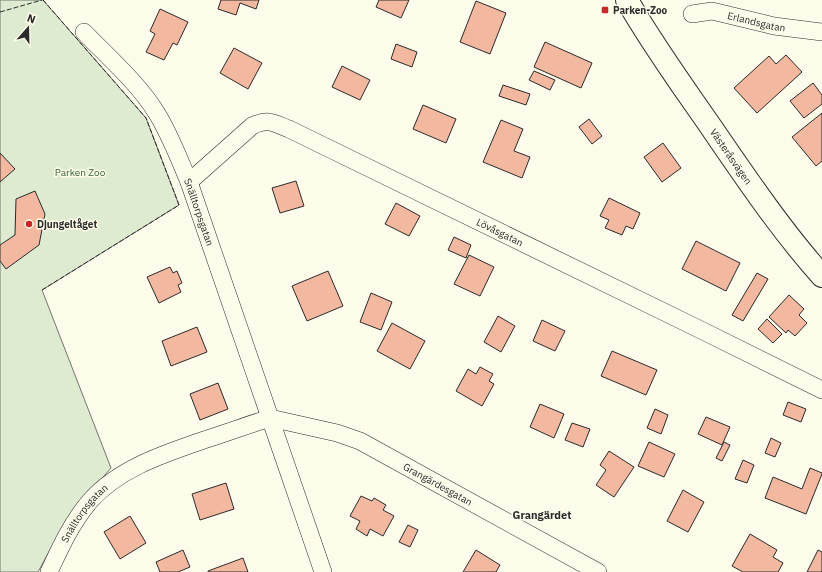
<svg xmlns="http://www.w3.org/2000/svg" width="822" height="572" font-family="'IBM Plex Sans',sans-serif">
  <rect width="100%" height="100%" fill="#fdfbea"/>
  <path fill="#deebd1" stroke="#74746e" d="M0 0H43L146 118 179 205 42 290 111 468 66 520 38 572H0Z"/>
  <g fill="#f2b8a0" stroke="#2b2b2b">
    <path d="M221 0H259L256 9 240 3 236 15 218 9Z"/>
    <path d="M379 0H409L401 18 376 7Z"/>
    <path d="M476 1 506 13 490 54 460 42Z"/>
    <path d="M160 9 188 22 177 45 173 43 164 60 146 52 155 34 150 31Z"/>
    <path d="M545 42 592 63 581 88 534 67Z"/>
    <path d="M396 44 417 52 412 67 391 59Z"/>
    <path d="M234 48 262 63 248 89 220 73Z"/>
    <path d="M786 55 802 72 757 113 734 88 769 56 776 64Z"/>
    <path d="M342 66 370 80 360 100 332 87Z"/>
    <path d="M534 71 555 80 550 90 529 80Z"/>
    <path d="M813 83 822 95V104L804 118 790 101Z"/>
    <path d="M503 85 530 94 526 105 499 96Z"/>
    <path d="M423 105 456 119 446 143 413 129Z"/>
    <path d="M822 113V161L816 166 792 137Z"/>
    <path d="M589 119 602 136 592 144 579 127Z"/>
    <path d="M501 120 523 129 514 151 530 157 522 178 483 162Z"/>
    <path d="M663 143 681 168 662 182 644 157Z"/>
    <path d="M0 153 15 169 0 182Z"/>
    <path d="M296 181 304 206 280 213 272 188Z"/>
    <path d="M35 191 45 214 39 245 6 269 0 261V245L15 235 16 199Z"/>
    <path d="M609 198 640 213 633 229 626 226 622 235 605 228 609 220 600 216Z"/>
    <path d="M396 203 420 216 409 236 385 224Z"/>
    <path d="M454 237 471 245 466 258 448 250Z"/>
    <path d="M696 241 740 263 726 291 682 269Z"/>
    <path d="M469 255 494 267 480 296 454 284Z"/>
    <path d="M170 267 173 273 177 271 182 283 178 285 181 292 159 303 147 277Z"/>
    <path d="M328 271 343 306 307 321 292 286Z"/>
    <path d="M757 273 768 279 743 321 732 315Z"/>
    <path d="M371 293 392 302 381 330 360 322Z"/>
    <path d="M789 295 804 309 799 315 807 323 795 336 788 330 786 333 769 317Z"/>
    <path d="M498 316 515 326 501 352 484 342Z"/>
    <path d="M767 319 782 334 773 343 758 329Z"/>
    <path d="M542 320 565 331 555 351 533 341Z"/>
    <path d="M392 323 425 341 410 369 377 351Z"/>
    <path d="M197 327 207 352 171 366 162 341Z"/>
    <path d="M612 351 657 370 646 395 601 376Z"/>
    <path d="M480 367 493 374 489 381 494 384 482 406 456 391 468 369 476 374Z"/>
    <path d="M218 383 228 409 200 420 190 394Z"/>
    <path d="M788 402 806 409 801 422 783 415Z"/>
    <path d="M540 404 564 414 554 438 530 427Z"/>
    <path d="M655 409 668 415 661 434 647 428Z"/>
    <path d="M706 417 730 427 722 445 698 434Z"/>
    <path d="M572 423 590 429 583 447 565 440Z"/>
    <path d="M771 438 781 443 775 457 765 453Z"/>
    <path d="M649 442 675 454 664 477 638 466Z"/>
    <path d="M724 442 730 445 722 461 716 458Z"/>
    <path d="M609 451 634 467 614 497 596 485 606 470 600 465Z"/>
    <path d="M743 460 754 465 747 483 735 479Z"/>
    <path d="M810 468 822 473V474L806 514 765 498 773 477 802 489Z"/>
    <path d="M226 483 234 509 200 520 192 494Z"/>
    <path d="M683 490 704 502 688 532 667 521Z"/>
    <path d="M361 496 372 501 374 498 386 505 383 510 394 516 383 536 370 529 367 536 356 529 360 521 350 516Z"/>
    <path d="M130 516 146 543 120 559 104 532Z"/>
    <path d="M408 525 418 530 410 547 399 542Z"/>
    <path d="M750 534 777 550 773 557 783 563 778 572H743L732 566Z"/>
    <path d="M183 550 190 567 178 572H160L156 562Z"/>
    <path d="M476 550 500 565 496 572H463Z"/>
    <path d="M818 550 822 552V572H807Z"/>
    <path d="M243 558 248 572H208V571Z"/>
  </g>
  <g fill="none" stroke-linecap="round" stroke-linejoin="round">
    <g stroke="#2b2b2b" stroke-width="18">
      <g id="street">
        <path id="s1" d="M692 14 712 11 774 26 822 32"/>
        <path id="s2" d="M84 32C108 57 138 83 156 112 170 134 179 159 189 182L323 572"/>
        <path id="s3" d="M189 182 252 126C269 118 273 123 289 129L701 330 822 390"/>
        <path id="s4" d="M270 418 337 433 360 441 598 572"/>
        <path id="s5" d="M49 572C60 548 72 522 90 501 119 468 164 454 204 440 226 433 248 425 270 418"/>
      </g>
    </g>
    <g stroke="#2b2b2b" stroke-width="24">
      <g id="secondary">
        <path id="s6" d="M627 0C652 44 682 85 711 127 746 178 781 230 822 276"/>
      </g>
    </g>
    <use href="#street" stroke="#fdfbea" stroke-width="17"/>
    <use href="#secondary" stroke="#fdfbea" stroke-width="22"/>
    <g stroke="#2b2b2b" stroke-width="1" stroke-dasharray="5 2" stroke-linecap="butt">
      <path d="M0 12 42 0"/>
      <path d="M42 290 179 205 146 118 43 0"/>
    </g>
  </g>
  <g fill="#c62828" stroke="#fdfbea" stroke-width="1.5">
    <rect x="601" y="6" width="8" height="8" rx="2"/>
    <circle cx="29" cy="224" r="4"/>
  </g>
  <g text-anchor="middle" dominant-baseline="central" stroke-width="3" stroke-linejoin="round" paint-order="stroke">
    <g font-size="10" font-weight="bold" fill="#2b2b2b" stroke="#fdfbea" text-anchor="start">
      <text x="613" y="10">Parken-Zoo</text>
      <text x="37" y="224">Djungeltåget</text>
    </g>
    <g font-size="10" fill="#2b2b2b" stroke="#fdfbea">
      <text stroke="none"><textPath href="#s1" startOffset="66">Erlandsgatan</textPath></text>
      <text stroke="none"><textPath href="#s6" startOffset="188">Västeråsvägen</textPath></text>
      <text stroke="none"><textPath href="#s2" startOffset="217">Snälltorpsgatan</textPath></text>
      <text stroke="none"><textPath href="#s3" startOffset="358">Lövåsgatan</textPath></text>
      <text stroke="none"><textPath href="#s4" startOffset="182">Grangärdesgatan</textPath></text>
      <text stroke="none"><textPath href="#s5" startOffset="69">Snälltorpsgatan</textPath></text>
    </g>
    <g font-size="10" fill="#34623c" stroke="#fdfbea">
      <text x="80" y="172">Parken Zoo</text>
    </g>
    <g font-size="11" font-weight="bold" fill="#2b2b2b" stroke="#fdfbea">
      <text x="542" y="515">Grangärdet</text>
    </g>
  </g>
  <g transform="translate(28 28) rotate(20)" stroke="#fdfbea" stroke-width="3" paint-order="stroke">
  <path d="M0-3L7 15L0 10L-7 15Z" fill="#2b2b2b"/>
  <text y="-6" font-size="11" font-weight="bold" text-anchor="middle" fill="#2b2b2b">N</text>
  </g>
</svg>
